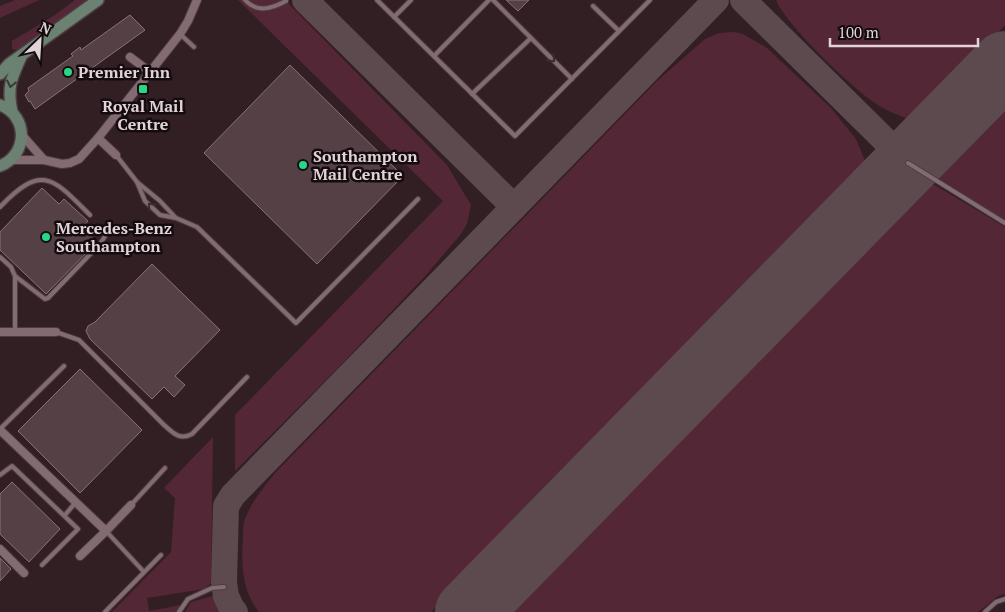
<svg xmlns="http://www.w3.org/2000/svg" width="1005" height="612" font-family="'PT Serif',serif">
  <rect width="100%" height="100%" fill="#321f24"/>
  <g fill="#542736">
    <path d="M15 0H39L0 18V6Z"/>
    <path d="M75 0H93L18 50 12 49V41L55 15Z"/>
    <path d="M238 0H285L447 165 471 205 467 224 461 234 426 275 337 369 235 471V415L443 201Z"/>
    <path d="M776 0H1005V25L913 120C900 116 889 112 878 105 854 90 786 25 776 0Z"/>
    <path d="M734 32 743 34 767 48 831 108 856 139 867 166 431 612H259C242 592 241 563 243 538 243 531 243 524 245 519 252 501 263 488 275 473L657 81 705 39 719 33Z"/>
    <path d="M1005 101V220L942 181 935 173Z"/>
    <path d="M928 181 1005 227V594L998 596 978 612H506Z"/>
    <path d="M213 437 211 582 209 585 204 589 147 598 149 611 181 605 177 612H112L171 552 175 498 164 488Z"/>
    <path d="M213 596 219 612H185L191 602Z"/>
  </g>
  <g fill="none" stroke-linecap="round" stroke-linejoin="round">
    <g stroke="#5c4a4f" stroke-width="26">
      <path d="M305 0 514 207"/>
      <path d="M743 0 908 163"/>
      <path d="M235 612 231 607 226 596 224 583 226 506 233 495 716 0"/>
    </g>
    <path stroke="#5c4a4f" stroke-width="66" d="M468 612 1005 64"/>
  </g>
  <g fill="#554046" stroke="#897177">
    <path d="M506 0H529L518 11Z"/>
    <path d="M130 15 145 30 35 109 30 101 29 102 25 95 29 91 28 88 73 56 71 54 80 47 81 50Z"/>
    <path d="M290 65 403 176 317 264 204 153Z"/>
    <path d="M42 188 59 204 64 199 88 221 82 228 97 242 46 294 0 250V232Z"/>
    <path d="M152 264 220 330 175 376 185 385 174 397 164 387 152 399 90 339 86 331 88 326 95 322Z"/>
    <path d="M80 369 142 430 80 493 18 431Z"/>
    <path d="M12 482 60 529 29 562 0 534V494Z"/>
    <path d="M0 558 11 569 0 581Z"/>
  </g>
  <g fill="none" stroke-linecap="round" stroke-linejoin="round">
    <g stroke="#4d3d42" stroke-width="6">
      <g id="lane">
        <path d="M245 0C257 13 271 9 286 1"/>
        <path d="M377 0 515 136 650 0"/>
        <path d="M493 0 572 79"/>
        <path d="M593 6 619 31"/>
        <path d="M394 17 411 0"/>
        <path d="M180 34 194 47"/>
        <path d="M434 56 489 0"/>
        <path d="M472 94 531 38"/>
        <path d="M116 155 137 182 160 201 176 218"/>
        <path d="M908 163 1005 223"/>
        <path d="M137 182 145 201 160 215 176 218 197 227 296 323 418 199"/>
        <path d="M0 207C42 163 53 178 90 215"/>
        <path d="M0 257 11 267 15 276V332"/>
        <path d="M15 276 45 299 48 298 100 244 109 230"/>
        <path d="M56 332 79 340 163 424C172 432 179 441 192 434L247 377"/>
        <path d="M0 429 64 366"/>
        <path d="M0 475 12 466 78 529 42 565"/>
        <path d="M131 505 165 468"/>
        <path d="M65 515 76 502"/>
        <path d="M106 531 144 572"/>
        <path d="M105 612 161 555"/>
        <path d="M179 612 188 599 212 588 224 587"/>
        <path d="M985 612 996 602 1005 599"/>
      </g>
    </g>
    <g stroke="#4d3d42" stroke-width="10">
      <g id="street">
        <path d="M130 57 150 72"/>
        <path d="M22 135 44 160"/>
        <path d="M98 138 116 155"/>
        <path d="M11 160H44L62 164 70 163 79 159 98 138 180 34 188 21 197 0"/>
        <path d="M0 332H56"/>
        <path d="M0 430 106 531 131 505"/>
        <path d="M0 549 24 573"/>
        <path d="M80 556 106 531"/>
      </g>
    </g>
    <g stroke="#4d3d42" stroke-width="14">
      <g id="secondary">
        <path d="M0 74 9 64 98 0"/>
        <path d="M0 105C29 116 28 155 0 166"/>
        <path d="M12 112C7 87 11 79 21 57"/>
      </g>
    </g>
    <use href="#lane" stroke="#836b72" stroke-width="4"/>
    <use href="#street" stroke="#836b72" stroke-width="8"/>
    <use href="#secondary" stroke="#6b8172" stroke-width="11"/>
  </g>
  <defs><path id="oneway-chevron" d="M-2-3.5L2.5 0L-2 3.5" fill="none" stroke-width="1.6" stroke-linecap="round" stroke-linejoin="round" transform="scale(1.25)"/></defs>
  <g stroke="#3b2d31">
    <use href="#oneway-chevron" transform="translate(552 59) rotate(45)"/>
    <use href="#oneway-chevron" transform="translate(151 206) rotate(-135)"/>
  </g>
  <use stroke="#373a36" href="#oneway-chevron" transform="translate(11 84) rotate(102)"/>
  <g fill="#26d886" stroke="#140b0e" stroke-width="2">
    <circle cx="68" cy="72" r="5"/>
    <rect x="138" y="84" width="10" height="10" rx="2.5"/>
    <circle cx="303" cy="165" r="5"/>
    <circle cx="46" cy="237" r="5"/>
  </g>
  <g text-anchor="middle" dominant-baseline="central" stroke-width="5" stroke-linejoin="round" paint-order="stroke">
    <g font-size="16" font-weight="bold" fill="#e1d3d7" stroke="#140b0e" text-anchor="start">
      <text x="78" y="72">Premier Inn</text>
      <text x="143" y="106" text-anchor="middle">Royal Mail<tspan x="143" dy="18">Centre</tspan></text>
      <text x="313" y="156">Southampton<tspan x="313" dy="18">Mail Centre</tspan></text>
      <text x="56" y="228">Mercedes-Benz<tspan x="56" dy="18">Southampton</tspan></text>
    </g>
  </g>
  <g transform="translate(40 40) rotate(25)" stroke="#140b0e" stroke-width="4" paint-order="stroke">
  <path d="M0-4L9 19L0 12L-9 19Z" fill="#e1d3d7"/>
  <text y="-8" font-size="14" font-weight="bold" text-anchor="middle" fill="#e1d3d7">N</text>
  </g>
  <path d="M830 38v8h148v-8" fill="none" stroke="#e1d3d7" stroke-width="2.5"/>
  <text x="838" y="38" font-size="15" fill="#e1d3d7" stroke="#140b0e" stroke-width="4" paint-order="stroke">100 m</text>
</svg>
